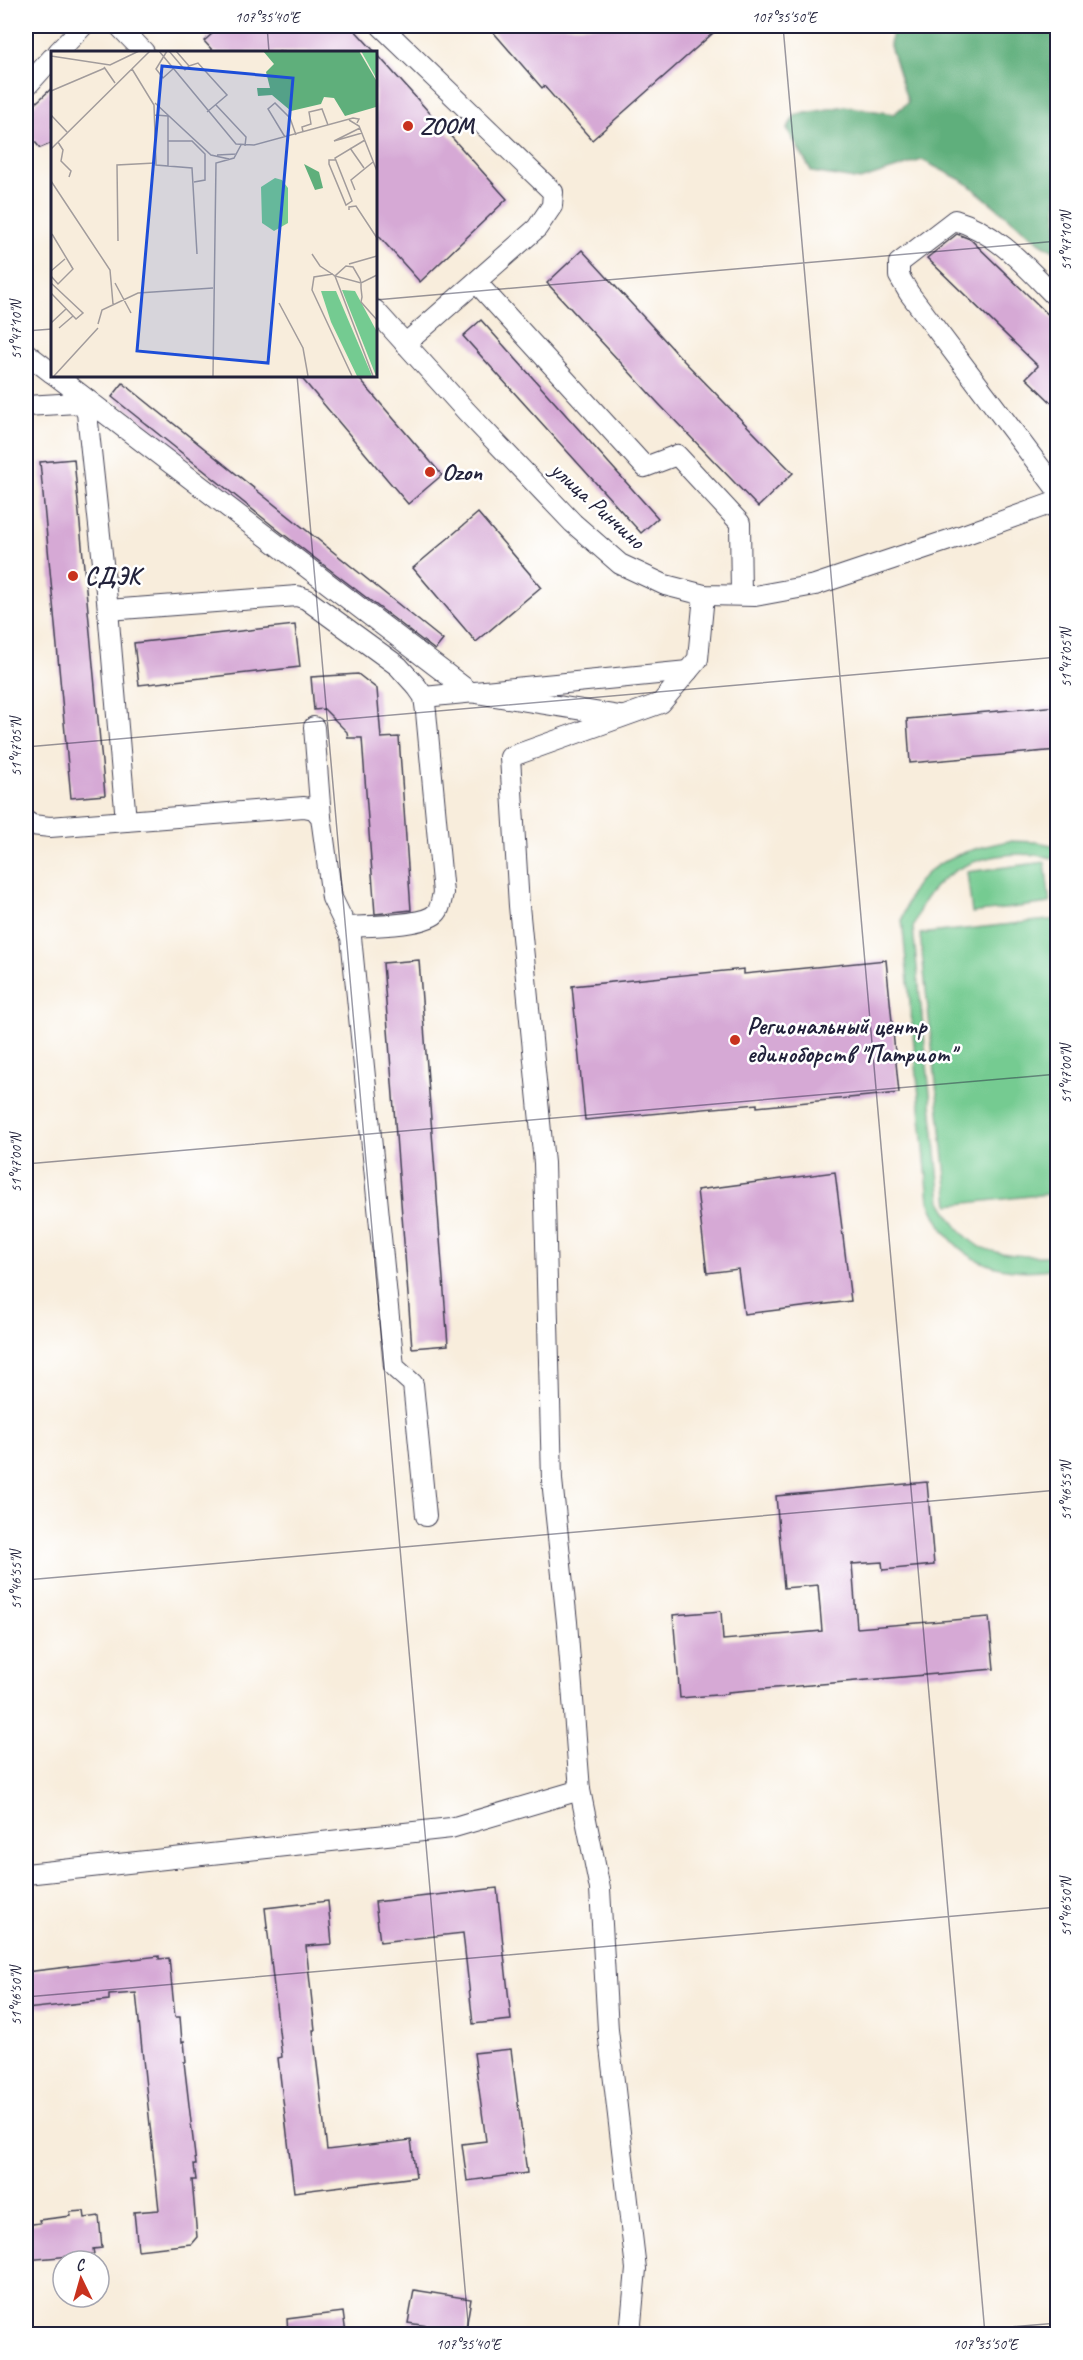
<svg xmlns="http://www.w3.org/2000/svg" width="1083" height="2360" font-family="Caveat,sans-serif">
  <rect width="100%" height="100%" fill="#fff"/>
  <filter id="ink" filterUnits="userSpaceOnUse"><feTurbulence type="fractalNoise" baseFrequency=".0167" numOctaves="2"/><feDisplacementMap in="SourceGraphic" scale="12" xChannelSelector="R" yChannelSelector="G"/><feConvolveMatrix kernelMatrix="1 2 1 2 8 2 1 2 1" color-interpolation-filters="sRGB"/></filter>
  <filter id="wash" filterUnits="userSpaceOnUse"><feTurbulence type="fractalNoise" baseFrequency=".008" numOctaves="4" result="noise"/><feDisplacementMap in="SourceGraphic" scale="24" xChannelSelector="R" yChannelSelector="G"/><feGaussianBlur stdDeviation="1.35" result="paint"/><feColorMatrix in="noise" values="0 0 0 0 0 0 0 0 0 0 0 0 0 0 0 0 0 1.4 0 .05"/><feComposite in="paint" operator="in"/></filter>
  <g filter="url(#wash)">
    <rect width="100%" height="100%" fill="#f8eddc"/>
    <g fill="#74cb91" stroke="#4b7666" stroke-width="1.5">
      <path d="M1009 841 1037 842 1057 846V859C1010 847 952 857 924 901 919 909 916 919 913 928L941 1201C950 1217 959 1232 974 1243 990 1255 1038 1259 1057 1254V1268C997 1278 951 1261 929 1201L902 919C905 910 908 897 914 888 935 857 974 848 1009 841Z"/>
      <path d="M1045 862 1050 903 972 913 967 872Z"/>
      <path d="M1057 919V1193L949 1205 920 934Z"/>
    </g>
    <path fill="#5faf7b" stroke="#40685b" stroke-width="1.5" d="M892 26H1057V253L1040 243 965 182 922 160 860 180 812 172 787 129 795 115 845 106 894 114 908 102 890 46Z"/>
    <g id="blocks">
      <g fill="#d6a9d5">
        <path d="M221 26H351L375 52H214L204 41Z"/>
        <path d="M488 26H721L592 140 544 86 542 88Z"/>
        <path d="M375 52 507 199 420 282 375 232Z"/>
        <path d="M52 88V143L40 148 26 131V112Z"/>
        <path d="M957 234 970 239 1058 324V409L1026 378 1038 366 927 258Z"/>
        <path d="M582 250 684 361 793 473 758 507 658 403 547 283Z"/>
        <path d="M481 320 658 518 641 533 463 336Z"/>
        <path d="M299 375H356L442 475 408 504Z"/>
        <path d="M123 383 443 640 435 650 278 530 112 397Z"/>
        <path d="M74 459 105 795 71 798 40 462Z"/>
        <path d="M478 513 541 587 476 642 413 568Z"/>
        <path d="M295 625 300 667 139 685 134 643Z"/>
        <path d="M358 674 377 689 381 738 399 737 411 910 375 914 362 738H348L347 732 324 709 314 710 311 677Z"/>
        <path d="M1058 706V750L910 763 907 719Z"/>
        <path d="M419 960 448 1345 412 1348 383 963Z"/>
        <path d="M886 960 899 1093 757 1107V1104L585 1120 572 986 744 969V974Z"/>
        <path d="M835 1172 851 1301 744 1314 738 1269 707 1273 697 1190Z"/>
        <path d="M927 1482 934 1565 883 1570 882 1562 852 1564 857 1628 989 1617 994 1669 728 1692V1694L680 1698 673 1615 721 1611 723 1640 822 1631 818 1585 784 1588 776 1496Z"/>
        <path d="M497 1888 511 2020 473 2024 463 1933 380 1942 375 1902Z"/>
        <path d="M328 1901 332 1944 306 1946 315 2030H313L327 2150 411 2140 416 2177 294 2192 278 2058 282 2057 265 1908Z"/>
        <path d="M159 1956V1959L169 1958 175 2017H180L182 2042 184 2041 186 2062H184L196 2165H194L196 2180H192L197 2237 191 2244 138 2250 134 2212 159 2210 136 1993 109 1995V2000L26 2009V1972Z"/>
        <path d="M511 2049 527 2173 467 2181 462 2144 486 2141 474 2053Z"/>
        <path d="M84 2211 85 2218 99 2216 102 2248 93 2249 94 2254 26 2260V2225L40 2223 39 2220 71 2216 70 2212Z"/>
        <path d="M414 2290 471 2299 465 2334H426L428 2326 408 2323Z"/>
        <path d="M343 2312 346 2334H288L287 2319Z"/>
      </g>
    </g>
  </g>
  <g filter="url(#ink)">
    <use href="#blocks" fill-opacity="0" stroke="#424053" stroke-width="1.5"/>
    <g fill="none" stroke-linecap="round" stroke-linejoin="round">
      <g stroke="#424053" stroke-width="22">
        <g id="minor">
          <path d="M119 26 144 52"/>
          <path d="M381 26 553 192 552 206 537 228 405 344"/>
          <path d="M58 52 83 26"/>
          <path d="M26 87 52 58"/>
          <path d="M476 282 645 467 677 455 740 523 741 595"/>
          <path d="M1058 299C1028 269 997 232 955 220L899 263V276L909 293 1058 491"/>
          <path d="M375 310 466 411 573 523 620 564 665 585 704 595 755 596 815 585 955 538 1058 501"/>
          <path d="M26 353 52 373"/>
          <path d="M55 375 470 692 620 716"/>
          <path d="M26 406 77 403 83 406 87 413 108 610 297 596 306 599 398 666 417 687 424 697 426 712 443 893C441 900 441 907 437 912 427 926 366 926 348 927"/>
          <path d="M108 610 126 821"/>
          <path d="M424 697 688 671"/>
          <path d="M314 727 321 817"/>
          <path d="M26 821 32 825 50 827 304 807 314 809 321 817 332 898 351 937 394 1367 413 1384 426 1516"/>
          <path d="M26 1874 451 1828 580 1790"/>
          <path d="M630 2334 636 2269 608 2030 600 1889 580 1790 567 1622 552 1480 544 1163 519 906 510 757 661 703 698 659 704 595"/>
        </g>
      </g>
      <use href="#minor" stroke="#fff" stroke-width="20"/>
    </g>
  </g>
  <path fill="none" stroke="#22223b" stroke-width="1.5" stroke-opacity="0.45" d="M267 26 269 52M783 26 985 2334M375 300 1058 241M26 331 52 329M297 375 469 2334M26 747 1058 657M26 1164 1058 1074M26 1580 1058 1490M26 1997 1058 1907M927 2334 1058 2323"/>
  <g fill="#c8321e" stroke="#fff" stroke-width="2">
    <circle cx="408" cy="126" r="6"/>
    <circle cx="430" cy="472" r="6"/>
    <circle cx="73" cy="576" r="6"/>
    <circle cx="735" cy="1040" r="6"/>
  </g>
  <g text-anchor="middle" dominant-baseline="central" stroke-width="5" stroke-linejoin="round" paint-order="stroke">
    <g font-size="24" font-weight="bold" fill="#22223b" stroke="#fff" text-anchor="start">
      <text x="420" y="126">ZOOM</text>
      <text x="442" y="472">Ozon</text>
      <text x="85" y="576">СДЭК</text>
      <text x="747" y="1026">Региональный центр<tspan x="747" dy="28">единоборств "Патриот"</tspan></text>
    </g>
    <g font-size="24" fill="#22223b" stroke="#fff">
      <text transform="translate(598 505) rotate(42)">улица Ринчино</text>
    </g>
  </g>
  <g transform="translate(51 51)">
    <rect width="326" height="326" fill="#f8eddc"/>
    <path d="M310 0H325V27ZM224 127 231 129 237 137V172L223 180 211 172 210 136ZM291 239 304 240 325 279V325ZM270 240H285L321 325H306L280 271Z" fill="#74cb91"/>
    <path d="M212 0H308L325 29V56L294 65 283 47 273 46 270 53 240 60 221 44 207 45 206 37H219L215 21 223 13ZM253 113 268 121 272 137 264 139Z" fill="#5faf7b"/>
    <path fill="none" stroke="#a29c9c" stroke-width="1.5" d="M108 0 185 93 203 94 302 67 308 68 306 72M116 0 105 18 112 27 123 17M118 0 134 19 138 15 125 0M0 5 59 14 88 0M138 15 147 12 176 44 156 61M53 16 64 32M81 18 103 54 105 114 141 117 146 203M0 40 54 17M104 52 160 104 178 108M165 54 195 86 194 95M0 64 16 81M104 64 117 65V90H141L154 103V129L143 131M298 69 308 75 326 120M309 77 283 90 311 82M252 81 251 76 260 73 258 61 271 58 277 74M234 86 217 58 224 52 239 67 245 84M7 91 12 99 10 110 20 120 18 126M299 97 313 117M0 98 99 0M166 104 186 103M285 109H278V113L295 154 301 150 284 107 314 89M117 115V90M0 130 59 219 62 253M304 139 300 129 322 111M298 159V156L305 155 326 187M67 190 66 114 104 112M261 203 269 215 284 225 322 325M298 213 326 205M0 220 14 208M282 223 263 226 261 239 301 325M326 224 310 232 284 225 295 215 302 216 309 228 310 232V237L311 246 310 251 326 269M0 225 7 233 22 218 1 183M0 232 32 262 25 268 0 242M64 232 80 262M228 252 252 297 257 325M0 272 15 258M47 273 51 259 87 242 162 237M8 277 22 265M3 325 47 277M162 325 165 112 183 107 190 94"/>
    <path fill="#1d4ed8" fill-opacity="0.15" stroke="#1d4ed8" stroke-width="3" d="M111 15 242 27 217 312 86 300Z"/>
    <rect width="326" height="326" fill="none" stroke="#22223b" stroke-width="3"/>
  </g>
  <rect width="1083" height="2360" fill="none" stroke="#fff" stroke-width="66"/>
  <g transform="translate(81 2279) rotate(355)"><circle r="28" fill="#ffffff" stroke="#a7a7b1" stroke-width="1.5"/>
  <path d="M0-4.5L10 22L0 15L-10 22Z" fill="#c8321e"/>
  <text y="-9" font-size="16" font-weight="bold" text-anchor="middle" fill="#22223b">С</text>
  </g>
  <rect x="33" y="33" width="1017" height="2294" fill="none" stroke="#22223b" stroke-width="2"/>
  <g font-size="15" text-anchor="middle" fill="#22223b">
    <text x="267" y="22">107°35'40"E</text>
    <text x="784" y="22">107°35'50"E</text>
    <text transform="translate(1066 241) rotate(-90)" y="5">51°47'10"N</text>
    <text transform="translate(16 330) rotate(-90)" y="5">51°47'10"N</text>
    <text transform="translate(1066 658) rotate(-90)" y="5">51°47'05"N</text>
    <text transform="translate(16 747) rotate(-90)" y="5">51°47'05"N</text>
    <text transform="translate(1066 1074) rotate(-90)" y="5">51°47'00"N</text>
    <text transform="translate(16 1163) rotate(-90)" y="5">51°47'00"N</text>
    <text transform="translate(1066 1491) rotate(-90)" y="5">51°46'55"N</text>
    <text transform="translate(16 1580) rotate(-90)" y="5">51°46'55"N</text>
    <text transform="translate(1066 1907) rotate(-90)" y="5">51°46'50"N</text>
    <text transform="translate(16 1996) rotate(-90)" y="5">51°46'50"N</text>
    <text x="468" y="2349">107°35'40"E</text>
    <text x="985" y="2349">107°35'50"E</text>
  </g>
</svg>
